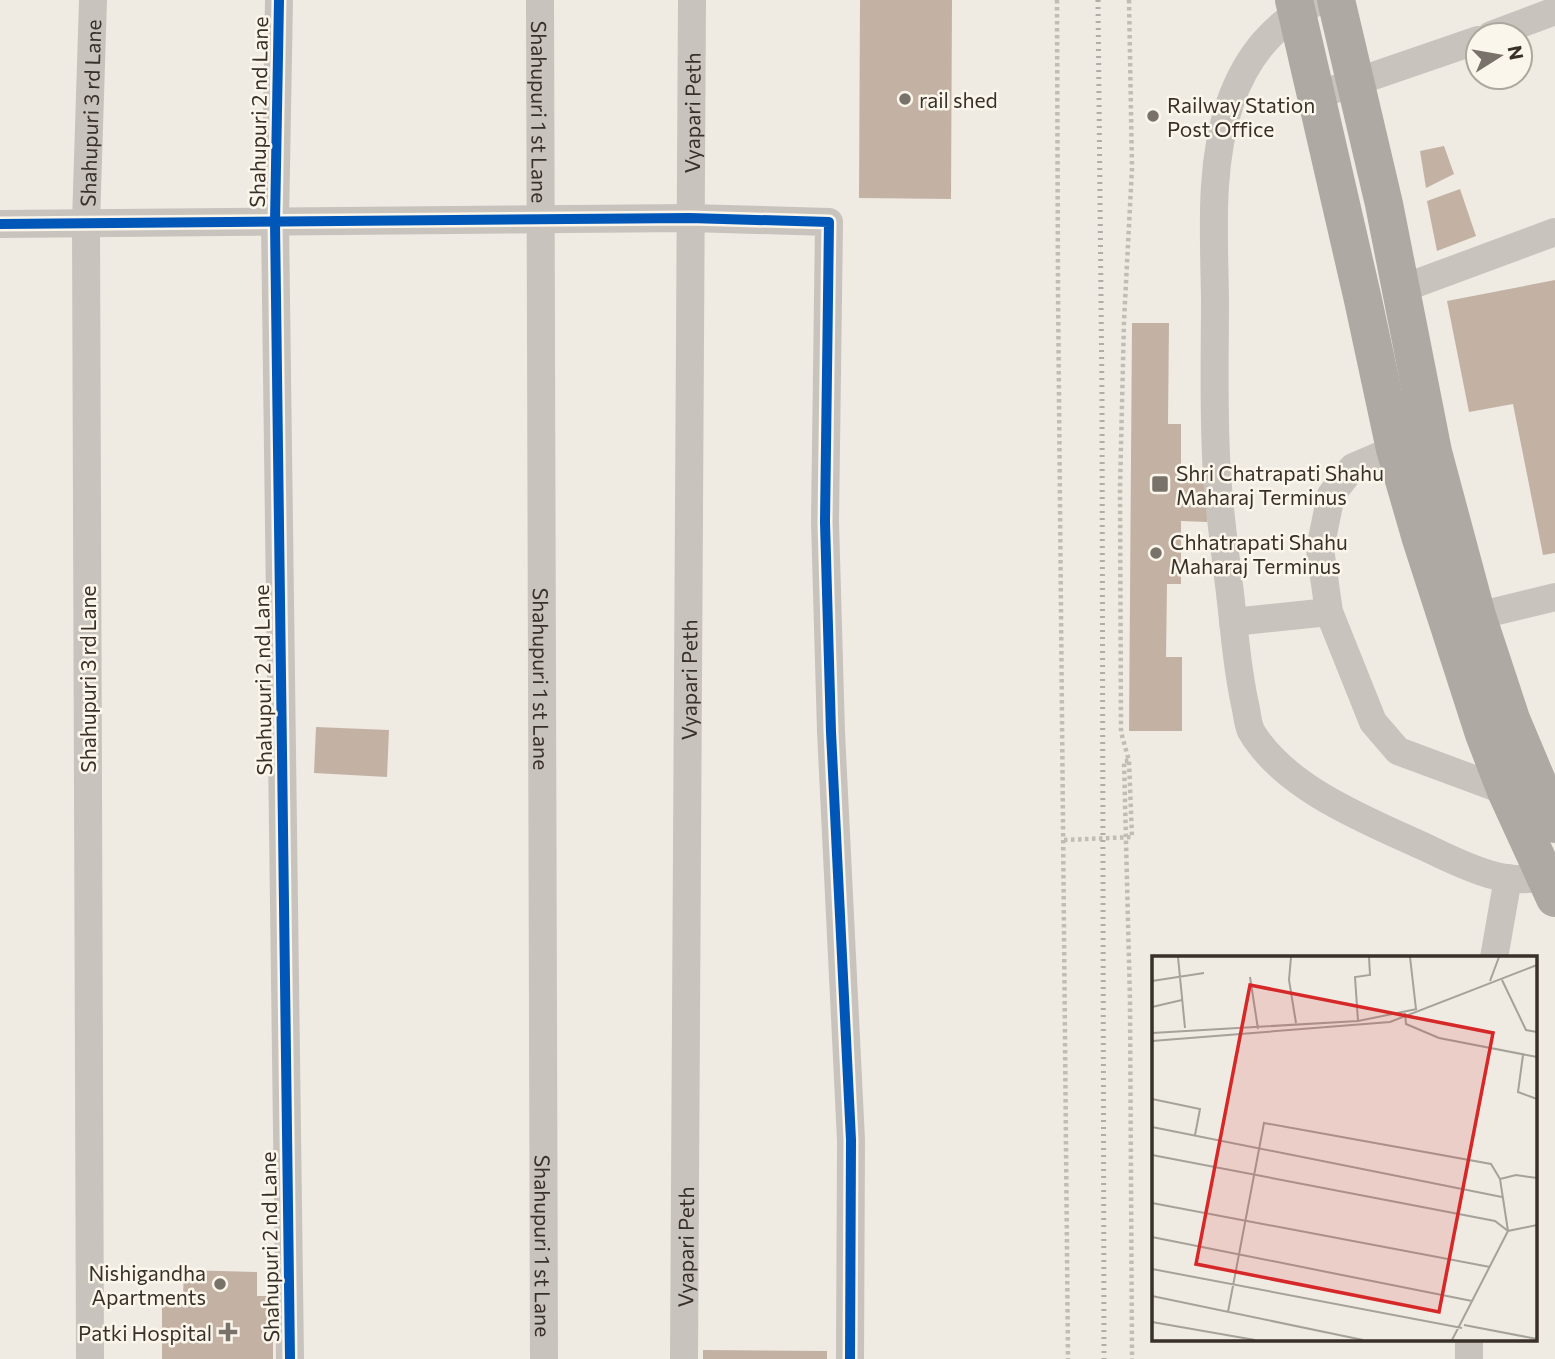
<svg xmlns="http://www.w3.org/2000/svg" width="1555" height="1359" font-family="Commissioner,sans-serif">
  <rect width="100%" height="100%" fill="#efebe3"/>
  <g fill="#c3b2a4">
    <path d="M860 0H952L951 199 859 198Z"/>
    <path d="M1444 146 1454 174 1426 188 1420 151Z"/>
    <path d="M1460 189 1476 236 1437 251 1427 201Z"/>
    <path d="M1555 280V553L1543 555 1513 404 1469 412 1447 301Z"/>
    <path d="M1132 323H1169L1168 424H1181V482H1208L1207 522 1181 521V584H1167L1166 657H1182V731H1129Z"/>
    <path d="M316 727 389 730 387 777 314 773Z"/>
    <path d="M184 1270 257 1272V1296H273V1359H162V1296H183Z"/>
    <path d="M703 1350 827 1351V1359H703Z"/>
  </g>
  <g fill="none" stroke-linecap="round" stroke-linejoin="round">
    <g stroke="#c1bcb4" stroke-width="4.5" stroke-dasharray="3.5 3.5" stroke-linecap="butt">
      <path d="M1057 0 1058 291 1068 1359"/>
      <path d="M1129 0 1132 168 1124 321 1120 488 1121 732 1129 761H1124L1130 1001 1132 1359"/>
      <path d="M1064 840 1132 837 1129 761"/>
    </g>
    <g stroke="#c8c3bc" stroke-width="28">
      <path d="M279 0 275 222 290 1359"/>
      <path id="s1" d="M540 0 544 1359"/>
      <path d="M1320 0C1275 22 1247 55 1230 103 1209 166 1214 233 1215 299 1215 357 1213 416 1217 474 1220 522 1228 571 1233 620 1236 650 1239 679 1246 709 1247 716 1248 724 1251 731 1285 789 1368 821 1427 848 1465 866 1513 892 1555 872"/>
      <path d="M1491 35 1555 11"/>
      <path d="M1315 96 1478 40"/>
      <path d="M0 224 690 218 829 222 825 522 831 732 851 1140 850 1359"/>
      <path d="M1401 289 1555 232"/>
      <path d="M1395 449 1353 467 1331 495 1320 549 1329 612 1373 722 1398 751 1506 791 1519 790"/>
      <path d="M1477 616 1555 597"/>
      <path d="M1233 622 1329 612"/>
      <path d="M1494 958 1508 878"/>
      <path d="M1469 1340V1359"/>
      <path id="s2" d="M90 1359 86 223 93 0"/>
      <path id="s3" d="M684 1359 692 0"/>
    </g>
    <g stroke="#aea9a2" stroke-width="38">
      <path d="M1294 0 1363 300 1395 449 1421 539 1484 734 1506 791 1555 898"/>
      <path d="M1336 0 1384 204 1433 452 1477 616 1511 719 1555 824"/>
    </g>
    <path stroke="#b0aca6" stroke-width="5" stroke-dasharray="2 5" stroke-linecap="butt" d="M1098 0 1102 397 1104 1359"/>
    <g stroke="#fbf6eb" stroke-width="15">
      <g id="cycleway">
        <path d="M279 0 275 222 290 1359"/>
        <path d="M0 224 690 218 829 222 825 522 831 732 851 1140 850 1359"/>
      </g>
    </g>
    <use href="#cycleway" stroke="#0057b8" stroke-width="10"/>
  </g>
  <g fill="#79726a" stroke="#fbf6eb" stroke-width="2.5">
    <circle cx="905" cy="99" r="7"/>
    <circle cx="1153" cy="116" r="7"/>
    <rect x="1151" y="475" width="18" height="18" rx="3.5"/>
    <circle cx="1156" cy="553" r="7"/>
    <circle cx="220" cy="1284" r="7"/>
    <path d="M224.5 1321.5h7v7h7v7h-7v7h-7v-7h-7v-7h7z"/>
  </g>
  <g text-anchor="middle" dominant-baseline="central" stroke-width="5" stroke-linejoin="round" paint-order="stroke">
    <g font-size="21" fill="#393129" stroke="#fbf6eb" text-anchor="start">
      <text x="919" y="99">rail shed</text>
      <text x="1167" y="104">Railway Station<tspan x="1167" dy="24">Post Office</tspan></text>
      <text x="1176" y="472">Shri Chatrapati Shahu<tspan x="1176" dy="24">Maharaj Terminus</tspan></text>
      <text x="1170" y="541">Chhatrapati Shahu<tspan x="1170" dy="24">Maharaj Terminus</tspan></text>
      <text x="206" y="1272" text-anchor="end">Nishigandha<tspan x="206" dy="24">Apartments</tspan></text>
      <text x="212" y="1332" text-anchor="end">Patki Hospital</text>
    </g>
    <g font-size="21" fill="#393129" stroke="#fbf6eb">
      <text transform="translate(258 112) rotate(-89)">Shahupuri 2 nd Lane</text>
      <text stroke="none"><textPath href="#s2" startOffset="1246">Shahupuri 3 rd Lane</textPath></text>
      <text stroke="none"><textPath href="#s1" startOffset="112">Shahupuri 1 st Lane</textPath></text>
      <text stroke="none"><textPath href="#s3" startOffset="1246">Vyapari Peth</textPath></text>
      <text transform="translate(87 679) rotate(-90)">Shahupuri 3 rd Lane</text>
      <text stroke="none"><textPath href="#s3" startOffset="679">Vyapari Peth</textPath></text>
      <text transform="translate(262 680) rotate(-91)">Shahupuri 2 nd Lane</text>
      <text stroke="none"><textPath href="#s1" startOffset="679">Shahupuri 1 st Lane</textPath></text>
      <text stroke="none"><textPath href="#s1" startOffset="1246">Shahupuri 1 st Lane</textPath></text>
      <text stroke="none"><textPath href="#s3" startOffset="112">Vyapari Peth</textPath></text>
      <text transform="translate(269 1247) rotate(-91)">Shahupuri 2 nd Lane</text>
    </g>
  </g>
  <g transform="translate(1152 956)">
    <rect width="385" height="385" fill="#efebe3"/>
    <path fill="none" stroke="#a6a199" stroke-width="2" d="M26 1 33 72M139 1 137 24 144 67M258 1 264 53M98 21 106 73M350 24 374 74 385 76M0 25 52 17M338 25 347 1M0 51 30 44M253 57 254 68 287 82 385 101M206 65 203 21 218 19 217 1M0 77 206 65 265 53M0 85 238 66 385 9M371 99 366 136 385 143M0 143 48 153 43 179M0 171 350 241M0 199 343 265 356 275M0 247 338 311M356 275 348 223 364 219 385 222M0 281 320 345M0 313 310 372M0 340 211 384M76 356 112 167 339 208 348 223M0 366 103 384M312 369 385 383M300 384 356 275 385 269"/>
    <path fill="#d62828" fill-opacity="0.15" stroke="#d62828" stroke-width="3.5" d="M98 29 341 77 287 356 44 308Z"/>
    <rect width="385" height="385" fill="none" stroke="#393129" stroke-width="3.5"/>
  </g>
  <g transform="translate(1499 56) rotate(79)"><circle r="33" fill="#fbf6eb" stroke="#ada79d" stroke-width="2"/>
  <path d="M0-5L12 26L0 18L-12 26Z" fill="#79726a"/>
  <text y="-10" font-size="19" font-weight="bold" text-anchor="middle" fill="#393129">N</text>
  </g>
</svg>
